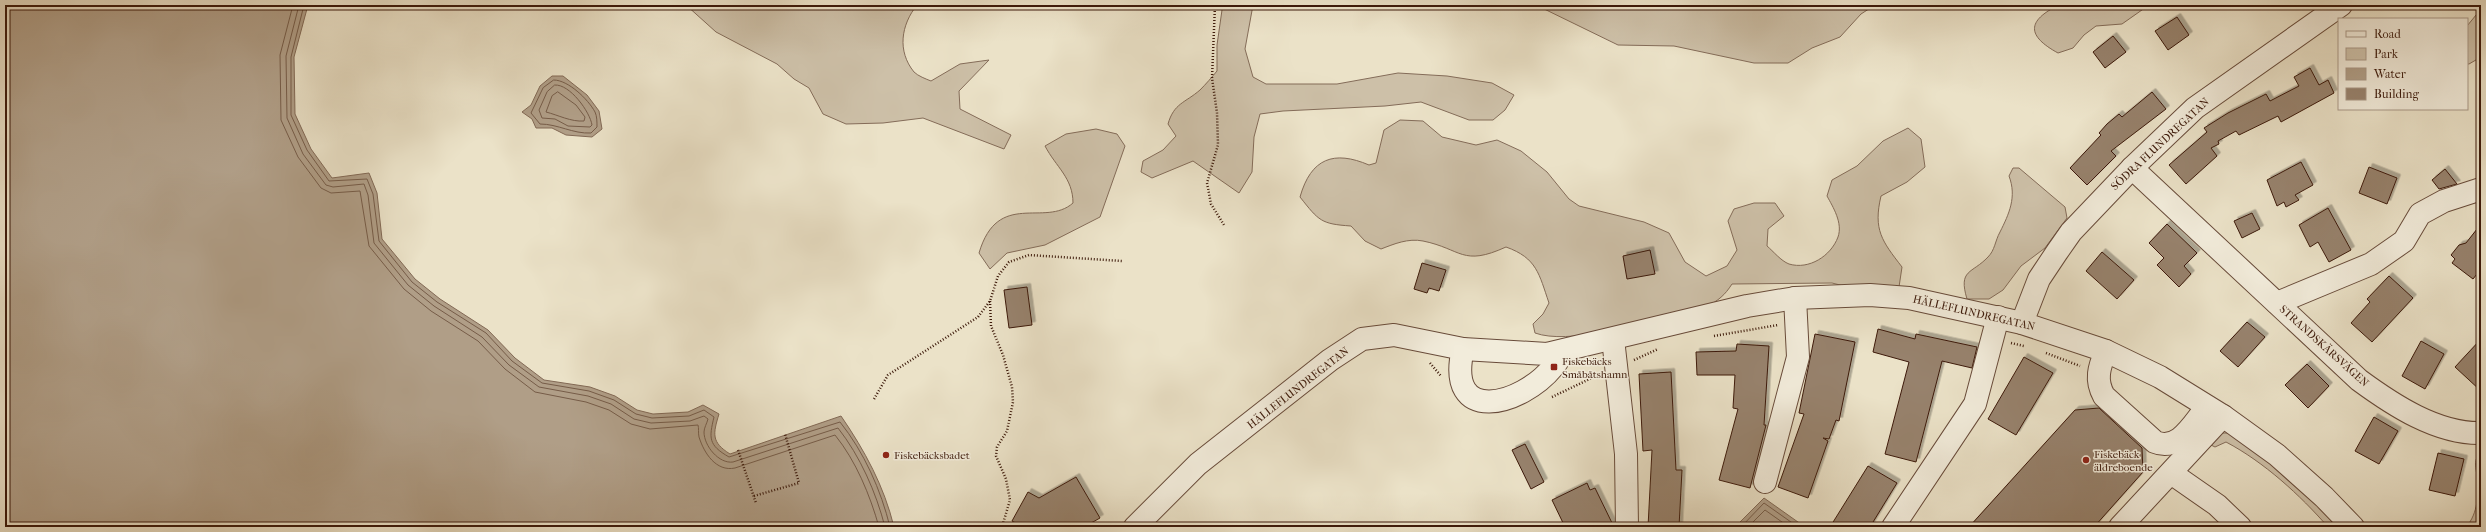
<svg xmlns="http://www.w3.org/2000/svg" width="2486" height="532" font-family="'IM FELL French Canon',serif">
  <defs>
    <filter id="shadow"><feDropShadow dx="3.5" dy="-3.5" stdDeviation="0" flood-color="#0004"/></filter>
  </defs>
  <rect width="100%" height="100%" fill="#ebe2c8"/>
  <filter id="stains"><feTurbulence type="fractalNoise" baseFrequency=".005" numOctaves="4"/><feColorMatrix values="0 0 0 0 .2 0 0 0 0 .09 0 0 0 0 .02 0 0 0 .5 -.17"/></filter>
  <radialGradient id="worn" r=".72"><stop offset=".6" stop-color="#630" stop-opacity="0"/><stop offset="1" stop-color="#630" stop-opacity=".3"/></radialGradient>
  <g fill="#cdc0a8" stroke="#846c59">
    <path d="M686 5H917C901 25 897 51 914 72 918 76 926 79 931 81L960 64 989 60 959 91 960 109 1011 135 1004 149 923 118 883 123 846 124 823 114 809 88 794 79 777 64 716 32Z"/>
    <path d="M1216 5H1253L1245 49 1253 77 1266 84H1337L1398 73 1447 76 1492 83 1514 95 1505 110 1493 120H1469L1421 102 1385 106 1283 111 1260 114 1254 137 1252 172 1239 193 1193 161 1152 178 1141 172 1143 161 1163 150 1176 136 1168 124C1174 103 1185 103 1200 90 1206 84 1212 77 1217 71V45L1222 10Z"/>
    <path d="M1536 5H1875L1861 14 1840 37 1812 48 1788 63H1754L1674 46 1618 45Z"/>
    <path d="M2059 5H2149L2122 24 2096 26 2084 35 2073 48 2058 53C2027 36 2026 21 2059 5Z"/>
    <path d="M2481 9V57L2469 64H2467V26Z"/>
    <path d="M1400 120 1423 121 1442 137 1476 145 1497 140 1521 151 1547 172 1569 199 1579 206 1644 222 1669 233 1685 262 1706 276 1727 266 1737 250 1728 221 1734 209 1754 203H1775L1784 216 1768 229 1767 246C1773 251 1781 261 1789 264 1809 270 1831 256 1838 237 1843 223 1833 207 1827 196L1832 180 1857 166 1883 141 1908 128 1921 139 1925 167 1907 182 1881 196C1873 230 1882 241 1902 267L1899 287 1868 292 1832 283 1732 284C1725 295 1718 301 1707 306 1696 311 1683 313 1671 316 1637 324 1568 345 1535 333L1533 324 1543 314 1549 303C1539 274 1537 258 1506 247 1462 267 1462 249 1423 241 1408 238 1394 244 1381 249L1365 241 1351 226C1321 224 1319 221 1300 197 1311 158 1334 150 1369 165L1376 163 1384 130Z"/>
    <path d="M1096 129 1117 134 1125 146 1100 217 1045 245 1007 253 990 269 979 253C998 189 1045 228 1073 203 1073 178 1056 167 1045 146L1066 134Z"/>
    <path d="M2013 168H2019L2065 207 2067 218 2045 248 2021 266 2003 290 1989 299H1967C1958 269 1972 274 1988 257 1995 250 1995 241 2000 232 2009 214 2017 197 2009 176Z"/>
    <path d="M2222 433H2233L2245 440 2341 527H2328C2300 495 2264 462 2226 442L2215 447 2209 444Z"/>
    <path d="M2478 455H2481V527H2466C2478 514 2479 493 2477 476 2476 468 2474 462 2478 455Z"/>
  </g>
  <g fill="#b09e87" stroke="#826955">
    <path d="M5 5H308L294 57 295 114 311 149 332 178 369 173 377 193 382 239 415 279 440 299 488 330 515 358 544 380 590 387 615 396 637 410 653 414 688 412 703 405 719 414C713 434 711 442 730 454L841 416C865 451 884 486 894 527H5Z"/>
    <path d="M552 76H563L587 95 599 111 602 129 592 137 566 135 552 128H536L532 119 522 112 531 105 540 86Z"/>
    <path d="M1764 498 1805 527H1735Z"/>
  </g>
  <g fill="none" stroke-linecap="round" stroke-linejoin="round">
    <g stroke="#765c48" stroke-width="1">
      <path d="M293 5 280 55 281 120 298 157 321 188 331 193 360 191 369 246 404 289 431 311 478 341 505 369 535 392 586 402 609 410 631 424 650 429 698 425C699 428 698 433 699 437 704 453 716 472 735 468L835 435C856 461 870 495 879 527"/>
      <path d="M299 5 286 56 287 118 303 154 326 185 333 187 364 184 368 195 374 243 408 285 434 306 482 337 509 365 539 387 588 396 611 404 634 419 651 423 690 421 704 416 708 419C707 423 704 428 704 432 704 446 719 464 733 462L838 428C860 456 876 492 885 527"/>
      <path d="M304 5 291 57V115L307 150 329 181 367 179 373 194 379 241 412 282 437 302 486 333 512 361 542 383 589 391 614 400 636 414 652 418 689 416 704 410 714 417C709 438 708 445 729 457L840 422C864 452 881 490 890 527"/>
      <path d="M554 80C568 80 588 99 595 112 597 116 597 122 597 127L591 133C573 134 558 124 540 124L531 113 543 88Z"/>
      <path d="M555 85C570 84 590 112 592 125L590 127 568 126 555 119 542 118 539 110 547 92Z"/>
      <path d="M558 92 576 105 585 117 584 121C571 122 558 115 546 112L552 96Z"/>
      <path d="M1741 527 1764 503 1798 527"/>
      <path d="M1748 527 1765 510 1789 527"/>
    </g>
  </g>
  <g fill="#97826d" stroke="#3c190a" filter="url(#shadow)">
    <path d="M2177 17 2189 35 2168 50 2155 31Z"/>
    <path d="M2113 36 2126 52 2105 68 2093 52Z"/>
    <path d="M2310 68 2319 85 2328 80 2334 93 2281 122 2278 116 2239 135 2236 131 2218 141 2219 144 2211 148 2217 156 2186 184 2169 165 2207 132 2204 128 2228 113 2266 94 2270 101 2299 86 2294 77Z"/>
    <path d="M2152 92 2166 109 2111 151 2116 156 2087 185 2070 168 2101 135 2099 133 2107 124 2119 114 2122 117Z"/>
    <path d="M2301 162 2313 185 2295 195 2299 200 2286 207 2284 202 2277 206 2267 180Z"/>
    <path d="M2369 167 2397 178 2387 204 2359 193Z"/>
    <path d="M2445 169 2457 184 2439 189 2432 180Z"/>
    <path d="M2328 208 2351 250 2329 262 2318 242 2310 247 2299 225Z"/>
    <path d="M2252 213 2260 229 2242 238 2234 221Z"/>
    <path d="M2167 224 2197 253 2184 266 2191 274 2179 287 2157 265 2164 258 2149 243Z"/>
    <path d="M2481 224V269L2473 279 2452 263 2455 259 2451 255 2459 245 2466 243Z"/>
    <path d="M1650 250 1655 274 1627 279 1623 256Z"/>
    <path d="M2102 252 2134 280 2117 299 2086 271Z"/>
    <path d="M1422 263 1446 270 1439 291 1429 288 1427 293 1414 289Z"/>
    <path d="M2389 276 2413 298 2372 342 2351 323 2370 302 2367 299Z"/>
    <path d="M1027 287 1032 325 1009 328 1004 290Z"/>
    <path d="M2247 322 2265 337 2238 367 2220 351Z"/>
    <path d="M1878 329 1915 339 1916 334 1977 347 1972 368 1942 361 1916 462 1885 454 1909 362 1873 352Z"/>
    <path d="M1815 334 1855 342 1839 421 1836 420 1829 439 1823 438 1828 441 1808 498 1778 487 1804 414 1799 413Z"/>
    <path d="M2481 339V391L2455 367Z"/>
    <path d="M2421 341 2444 354 2425 389 2402 376Z"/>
    <path d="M1737 344 1769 346 1764 425H1766L1750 488 1719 480 1738 409 1733 408 1735 375H1697L1696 352 1736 351Z"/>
    <path d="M2024 357 2053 373 2016 435 1988 419Z"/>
    <path d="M2307 364 2329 386 2308 408 2285 385Z"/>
    <path d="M1671 372 1676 470H1682L1679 527H1648L1652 450 1643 451 1639 374Z"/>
    <path d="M2099 408 2142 448 2143 472 2094 527H1969L2075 410Z"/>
    <path d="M2374 417 2398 431 2379 464 2355 451Z"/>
    <path d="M1525 444 1544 482 1531 489 1512 450Z"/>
    <path d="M2438 453 2464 459 2455 496 2429 490Z"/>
    <path d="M1868 466 1897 483 1870 527H1830Z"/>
    <path d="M1076 477 1100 518 1084 527H1023L1012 521 1028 492 1039 498Z"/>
    <path d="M1587 483 1590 490 1595 488 1614 527H1565L1552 500Z"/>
  </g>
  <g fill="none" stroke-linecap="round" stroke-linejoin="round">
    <g stroke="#684b3a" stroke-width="24">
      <g id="minor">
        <path d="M2132 168 2359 380C2393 405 2437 434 2481 433"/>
        <path d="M2277 303 2371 264 2404 241 2420 214 2444 201 2481 189"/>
        <path d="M2022 323 2039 279 2057 252 2071 232 2132 168 2195 108 2341 5"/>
        <path d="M1613 339 1626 454 1627 527"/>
        <path d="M1463 349C1445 426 1521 406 1553 367 1557 363 1560 357 1563 351"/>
        <path d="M2106 351C2099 367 2095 380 2104 396L2155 442C2179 452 2193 423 2207 407"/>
        <path d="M2171 473 2217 505 2240 527"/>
        <path d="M1765 482 1798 357 1795 298"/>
        <path d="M1135 527 1198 464 1330 360 1362 339 1394 335 1463 349 1547 354 1747 306 1795 298 1870 295 1909 298 2022 323 2106 351 2160 377 2223 416 2277 455 2324 497 2353 527"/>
        <path d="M1893 527 1975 404 1998 317"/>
        <path d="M2120 527 2223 416"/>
      </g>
    </g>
    <g stroke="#3c190a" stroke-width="2.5" stroke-dasharray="1 2" stroke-linecap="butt">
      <path d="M1215 5 1212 78 1217 113 1218 145 1207 183 1211 204 1224 225"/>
      <path d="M990 301 991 326 1003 355 1012 387 1013 402 1007 431 997 447 996 456 1006 479 1010 500 1002 527"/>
      <path d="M1714 336 1778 325"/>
      <path d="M2011 343 2024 346"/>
      <path d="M2046 353 2080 366"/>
      <path d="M1634 360 1658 349"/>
      <path d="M1430 363 1441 376"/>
      <path d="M1552 397 1598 375"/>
      <path d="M874 399 888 375 978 317 990 301 998 276 1009 262 1029 255 1122 261"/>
      <path d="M738 450 756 503"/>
      <path d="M754 496 799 483 785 434"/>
    </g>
    <use href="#minor" stroke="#f2ecdb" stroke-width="22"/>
  </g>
  <g fill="#8f2418" stroke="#f2ecdb" stroke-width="1.5">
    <rect x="1550" y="363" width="8" height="8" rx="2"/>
    <circle cx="886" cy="455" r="4"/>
    <circle cx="2086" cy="460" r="4"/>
  </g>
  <g text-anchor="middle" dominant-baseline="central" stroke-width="3" stroke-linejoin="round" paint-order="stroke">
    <g font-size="11" fill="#3c190a" stroke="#f2ecdb">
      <text transform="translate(2160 144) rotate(-43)">SÖDRA FLUNDREGATAN</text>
      <text transform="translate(1974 313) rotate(13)">HÄLLEFLUNDREGATAN</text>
      <text transform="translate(2324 346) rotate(42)">STRANDSKÄRSVÄGEN</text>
      <text transform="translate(1298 388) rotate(-38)">HÄLLEFLUNDREGATAN</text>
    </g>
    <g font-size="11" fill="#3c190a" stroke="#f2ecdb" text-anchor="start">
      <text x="1562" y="361">Fiskebäcks<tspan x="1562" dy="13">Småbåtshamn</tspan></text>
      <text x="2094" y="454">Fiskebäck<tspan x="2094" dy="13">äldreboende</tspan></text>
      <text x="894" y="455">Fiskebäcksbadet</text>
    </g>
  </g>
  <rect width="2486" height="532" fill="none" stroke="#ebe2c8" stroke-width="20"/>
  <rect x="6" y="6" width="2474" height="520" fill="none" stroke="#3c190a" stroke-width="2"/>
  <rect x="10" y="10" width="2466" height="512" fill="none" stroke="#3c190a"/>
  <rect x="2338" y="18" width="130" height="92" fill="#f2ecdb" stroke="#a99887"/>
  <rect x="2346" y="31" width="20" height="6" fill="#f2ecdb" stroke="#a99887"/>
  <text x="2374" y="38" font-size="12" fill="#3c190a">Road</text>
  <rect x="2346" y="48" width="20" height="12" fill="#cdc0a8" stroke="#a99887"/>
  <text x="2374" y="58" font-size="12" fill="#3c190a">Park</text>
  <rect x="2346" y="68" width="20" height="12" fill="#b09e87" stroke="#a99887"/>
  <text x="2374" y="78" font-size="12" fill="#3c190a">Water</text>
  <rect x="2346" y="88" width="20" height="12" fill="#97826d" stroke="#a99887"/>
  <text x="2374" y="98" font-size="12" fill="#3c190a">Building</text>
  <rect width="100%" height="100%" filter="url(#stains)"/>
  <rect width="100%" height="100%" fill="url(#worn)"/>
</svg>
